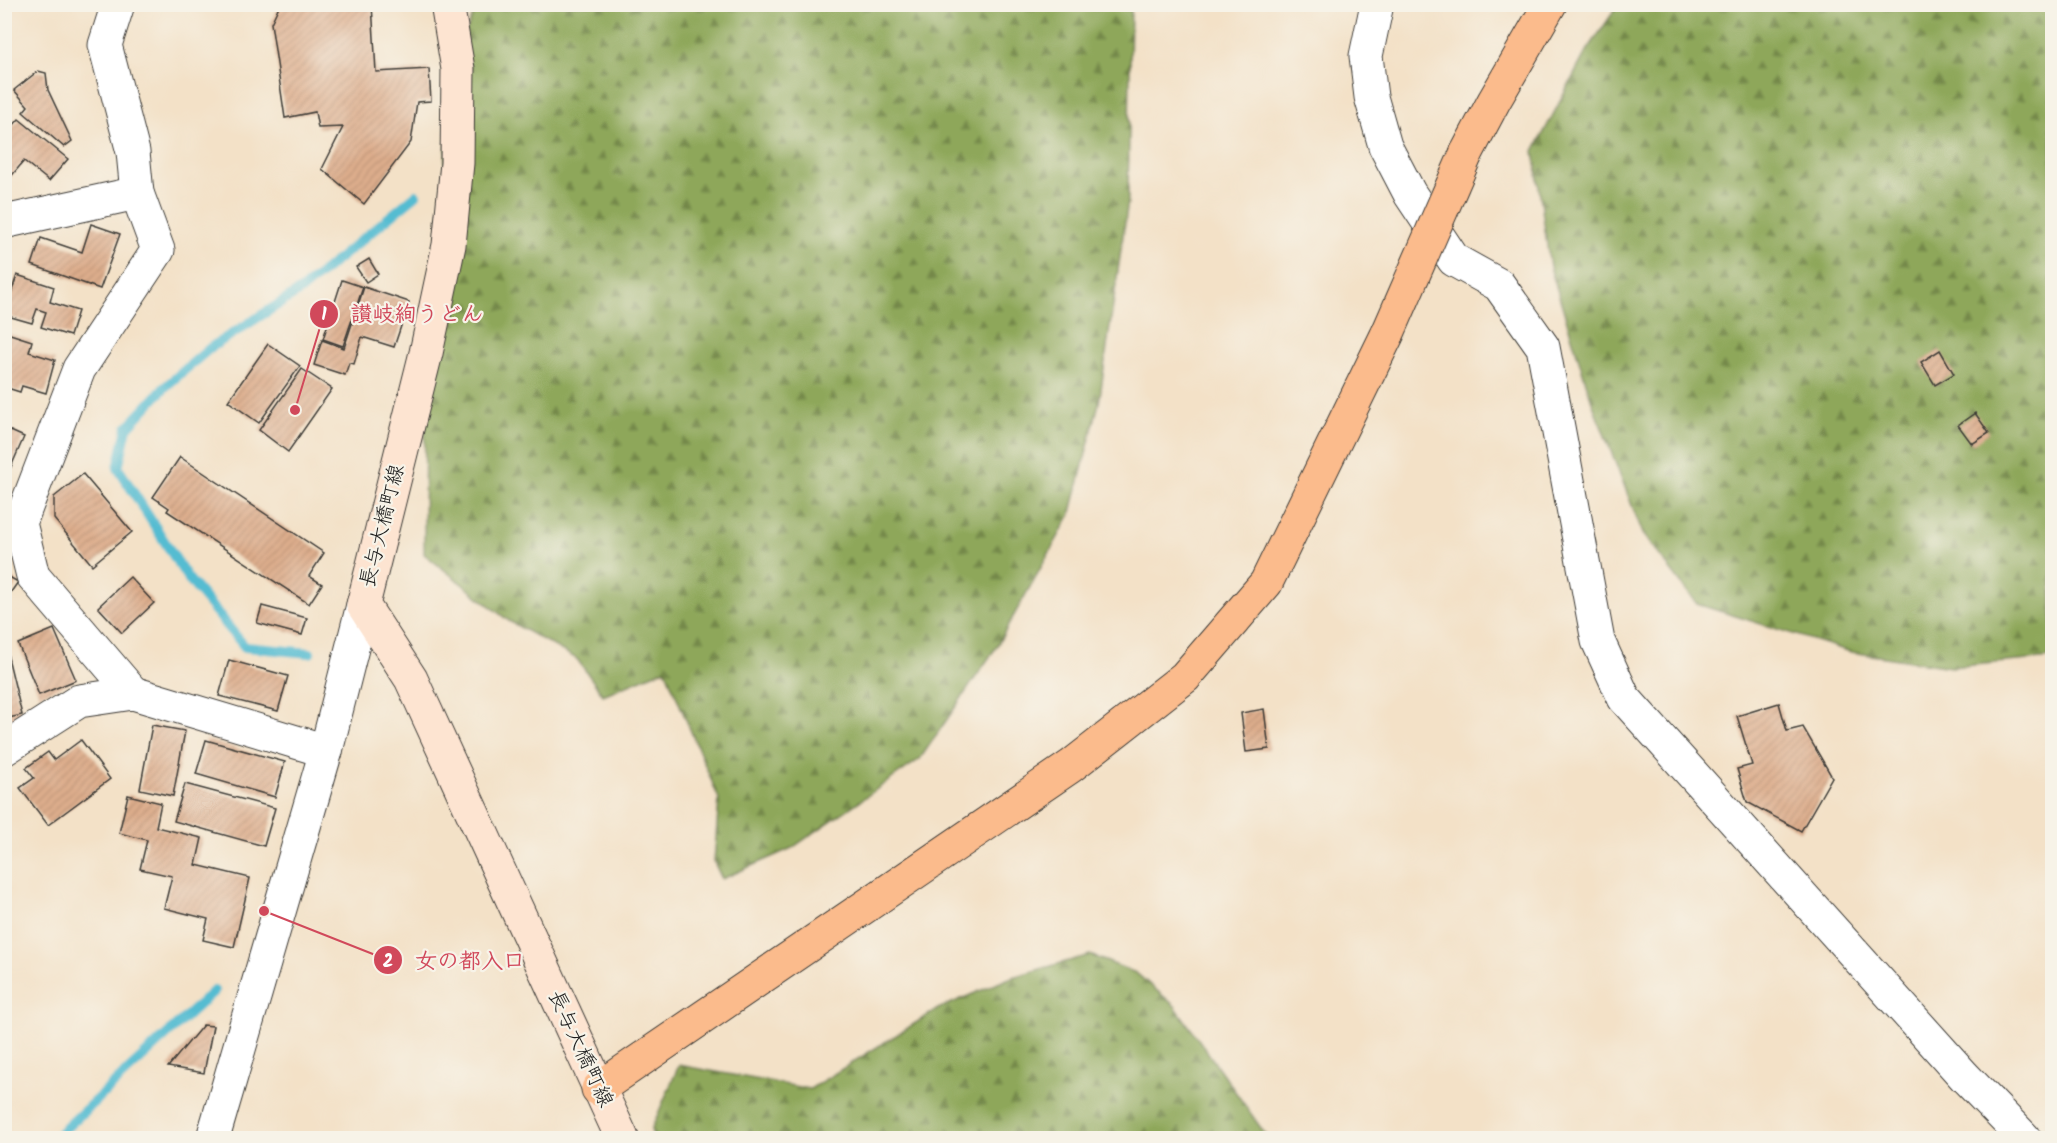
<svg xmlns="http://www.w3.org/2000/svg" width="2057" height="1143" font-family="Kalam,'Klee One',sans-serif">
  <defs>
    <pattern id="forest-firs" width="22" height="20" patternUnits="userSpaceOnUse" patternTransform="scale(1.5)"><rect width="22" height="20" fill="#8ea75a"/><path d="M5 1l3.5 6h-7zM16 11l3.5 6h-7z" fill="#73874a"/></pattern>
    <pattern id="building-hatch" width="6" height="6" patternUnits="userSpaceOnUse" patternTransform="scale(1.5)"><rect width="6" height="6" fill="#ddad8c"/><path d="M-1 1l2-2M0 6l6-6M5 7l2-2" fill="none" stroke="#bd9478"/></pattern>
  </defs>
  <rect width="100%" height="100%" fill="#f7f3e8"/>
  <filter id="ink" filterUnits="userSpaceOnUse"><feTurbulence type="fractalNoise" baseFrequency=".0167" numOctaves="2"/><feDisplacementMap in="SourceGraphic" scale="12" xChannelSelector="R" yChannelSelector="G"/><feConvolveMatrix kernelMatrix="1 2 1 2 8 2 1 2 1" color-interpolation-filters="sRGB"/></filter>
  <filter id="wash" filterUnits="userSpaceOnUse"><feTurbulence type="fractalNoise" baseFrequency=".008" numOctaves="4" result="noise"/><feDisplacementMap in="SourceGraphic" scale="24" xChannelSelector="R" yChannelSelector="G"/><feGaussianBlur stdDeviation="1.35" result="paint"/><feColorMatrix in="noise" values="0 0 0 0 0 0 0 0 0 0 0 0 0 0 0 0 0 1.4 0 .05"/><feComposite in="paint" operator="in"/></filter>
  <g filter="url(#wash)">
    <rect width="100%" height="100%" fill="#f3e1c7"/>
    <g fill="url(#forest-firs)" stroke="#55623b" stroke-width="1.5">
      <path d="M477 5H1131L1128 201 1099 403 1070 516 995 649 920 759 792 848 722 879 714 862 719 799 665 669 603 695 577 659 509 621 424 554 425 408 453 63Z"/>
      <path d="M1618 5H2052V658L1951 667 1851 652 1697 604 1643 534 1593 405 1550 267 1534 151 1585 54Z"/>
      <path d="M1090 955 1136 973 1175 1006 1268 1138H654L651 1130 679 1065 810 1089 938 1009 1012 977Z"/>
    </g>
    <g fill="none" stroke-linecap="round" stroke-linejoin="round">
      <g stroke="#54bcd1" stroke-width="10">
        <path d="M310 653 245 647 187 577 118 468 127 428 165 387 210 348 301 290 416 195"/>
        <path d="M55 1138 214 991"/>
      </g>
    </g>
    <g id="blocks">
      <g fill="url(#building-hatch)">
        <path d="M280 4H372L376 72 429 69 431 101 417 102 411 142 364 204 322 169 343 127 318 128 315 112 285 118 271 23Z"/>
        <path d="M38 71 46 73 48 90 72 141 64 147 23 112 28 106 14 90Z"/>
        <path d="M19 119 68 159 49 181 24 161 8 180 4 177V136Z"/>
        <path d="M91 224 120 234 100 289 32 265 41 238 82 252Z"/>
        <path d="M369 259 378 274 366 282 356 267Z"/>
        <path d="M17 275 54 287 50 302 78 311 70 336 41 327 46 312 37 309 32 323 4 315Z"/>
        <path d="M342 280 363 287 343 346 323 339Z"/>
        <path d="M364 287 409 302 394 347 362 337 354 364 349 363 345 375 314 365 322 340 344 348Z"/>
        <path d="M7 333 32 341 29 352 55 360 46 393 22 386 20 392 4 387Z"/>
        <path d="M268 344 300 366 259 423 228 401Z"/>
        <path d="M1940 350 1954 374 1935 385 1921 362Z"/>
        <path d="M302 369 332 389 288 452 259 430Z"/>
        <path d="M1975 413 1989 433 1972 444 1958 425Z"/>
        <path d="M4 428 24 437 7 476 4 475Z"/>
        <path d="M180 457 324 553 309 576 322 584 309 604 167 511 169 508 153 497Z"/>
        <path d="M83 474 132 532 92 565 54 519V497Z"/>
        <path d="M4 574 18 582 4 602Z"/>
        <path d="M130 577 154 603 122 633 98 607Z"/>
        <path d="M262 606 307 618 302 635 257 623Z"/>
        <path d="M54 629 76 680 39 695 18 644Z"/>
        <path d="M4 653H7L22 715 4 719Z"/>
        <path d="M229 660 288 676 278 711 219 696Z"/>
        <path d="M1779 703 1787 731 1803 727 1832 777 1801 831 1747 802 1737 769 1752 765 1737 716Z"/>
        <path d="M1264 709 1269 749 1246 752 1241 713Z"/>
        <path d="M152 725 185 731 173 796 140 789Z"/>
        <path d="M81 740 110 779 48 825 20 788 34 778 26 768 48 752 54 760Z"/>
        <path d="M206 740 285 762 275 797 196 774Z"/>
        <path d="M185 784 275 808 264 846 174 821Z"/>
        <path d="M128 795 161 803 156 827 202 838 196 865 250 878 234 947 203 940 208 919 164 908 172 876 140 869 147 840 119 833Z"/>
        <path d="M203 1025 213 1026 204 1073 168 1067Z"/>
      </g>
    </g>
  </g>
  <g filter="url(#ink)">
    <use href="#blocks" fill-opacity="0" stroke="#3c3a36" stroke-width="1.5"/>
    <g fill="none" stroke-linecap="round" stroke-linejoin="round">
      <g stroke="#3c3a36" stroke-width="35">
        <g id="minor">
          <path d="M118 4 105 45 133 152 137 193 158 250 79 369 20 523 33 576 133 693"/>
          <path d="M1377 4 1366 56 1371 97 1385 146 1410 194 1454 260 1499 285 1543 347 1598 641 1624 698 1964 1076 2024 1138"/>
          <path d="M4 222 137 193"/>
          <path d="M4 749 79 701 133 693 326 751"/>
        </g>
      </g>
      <g stroke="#3c3a36" stroke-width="35">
        <path id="tertiary" d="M213 1138 326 751 363 605"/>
      </g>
      <g stroke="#3c3a36" stroke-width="35">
        <path id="secondary" d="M447 4 458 69 457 163 449 245 426 353 363 605 411 679 622 1138"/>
      </g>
      <g stroke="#3c3a36" stroke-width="35">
        <g id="motorway">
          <path d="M1466 154 1494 101 1550 4"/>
          <path d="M598 1089 1071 766 1185 677 1266 583 1388 333"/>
        </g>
      </g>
      <use href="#minor" stroke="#fff" stroke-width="33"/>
      <use href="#tertiary" stroke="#fff" stroke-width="33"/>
      <use href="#secondary" stroke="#fde4d1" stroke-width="33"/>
      <use href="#motorway" stroke="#fbbb8c" stroke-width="33"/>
      <g stroke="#3c3a36" stroke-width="35" stroke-linecap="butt">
        <path id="motorway-bridge" d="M1388 333 1466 154"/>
      </g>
      <use href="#motorway-bridge" stroke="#fbbb8c" stroke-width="33"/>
    </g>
  </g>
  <g text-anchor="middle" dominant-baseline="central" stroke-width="4.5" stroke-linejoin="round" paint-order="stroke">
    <g font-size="21" fill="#1c1c1c" stroke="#f7f3e8">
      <text transform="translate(383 526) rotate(-76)">長与大橋町線</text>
      <text transform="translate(580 1049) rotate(65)">長与大橋町線</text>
    </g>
  </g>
  <path fill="none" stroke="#d1495b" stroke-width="2" d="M295 410L324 314M264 911L388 960"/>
  <g fill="#d1495b" stroke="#f7f3e8" stroke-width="2">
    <circle cx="295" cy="410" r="6"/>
    <circle cx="264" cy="911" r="6"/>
    <circle cx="324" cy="314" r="15"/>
    <circle cx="388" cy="960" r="15"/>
  </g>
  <g font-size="18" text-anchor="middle" font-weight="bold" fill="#fff">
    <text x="324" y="320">1</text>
    <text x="388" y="967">2</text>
  </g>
  <g font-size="22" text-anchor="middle" font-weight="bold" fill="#d1495b" stroke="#f7f3e8" stroke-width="4.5" stroke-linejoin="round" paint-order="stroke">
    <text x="417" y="321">讃岐絢うどん</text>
    <text x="470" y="968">女の都入口</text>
  </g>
  <rect width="2057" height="1143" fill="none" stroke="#f7f3e8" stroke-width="24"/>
</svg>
